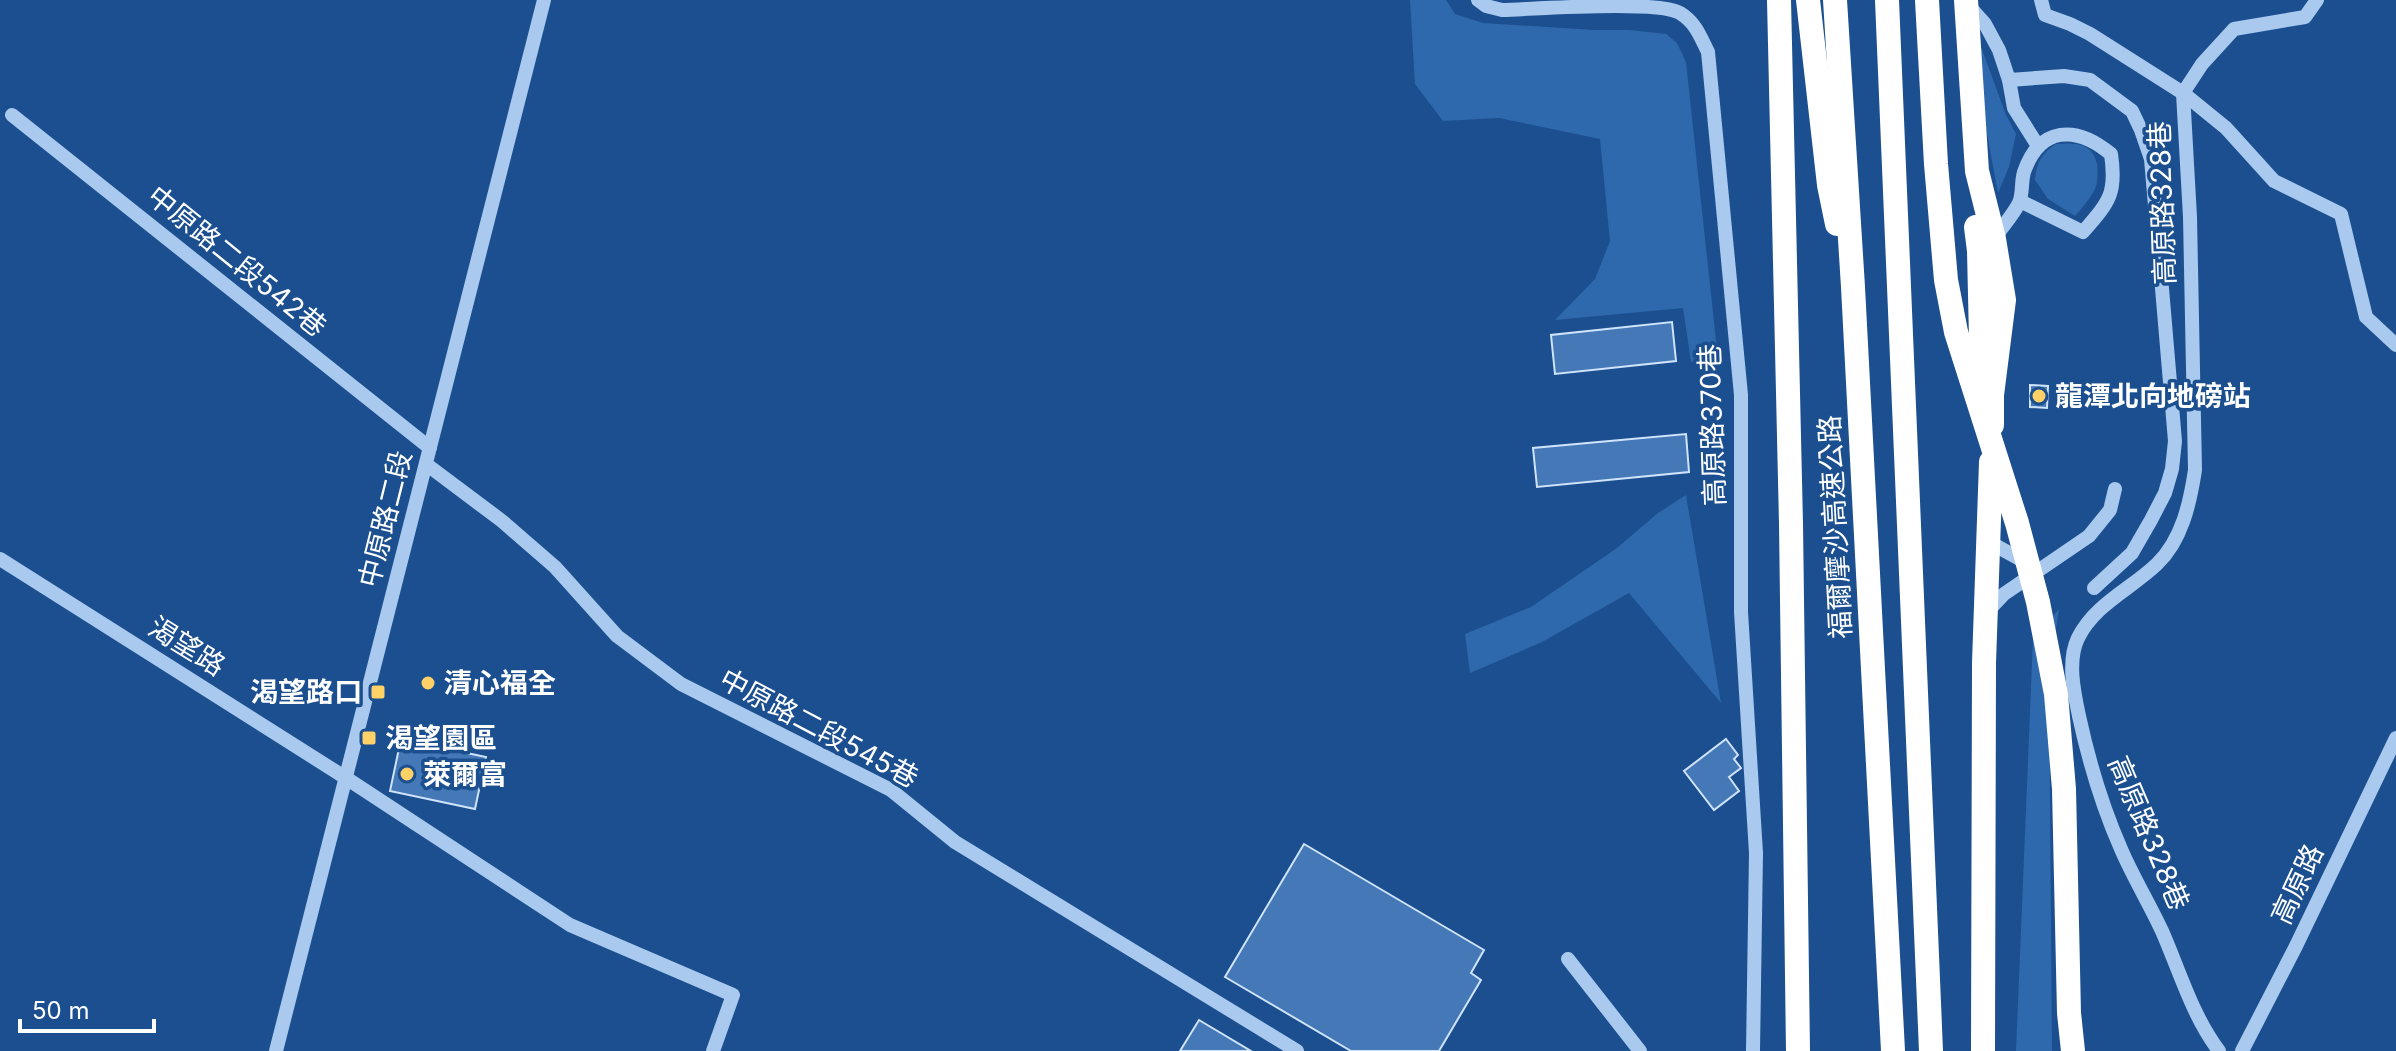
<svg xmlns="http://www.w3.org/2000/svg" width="2396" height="1051" font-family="Inter,'Noto Sans TC',sans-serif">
  <rect width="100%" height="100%" fill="#1b4f8f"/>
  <g fill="#2e69ad">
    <path d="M1410 0H1446L1455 14 1483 23 1594 30H1629L1666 34 1677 43 1686 62 1718 359 1691 362 1683 308 1555 320 1595 279 1610 241 1600 139 1499 118 1443 121 1415 84Z"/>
    <path d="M1980 44 2006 115 2016 134 2009 167 1998 193 1981 102Z"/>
    <path d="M2056 144C2075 143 2092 142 2097 164 2098 172 2098 182 2095 189 2090 199 2082 208 2075 216L2048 199 2035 180C2037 162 2041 154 2056 144Z"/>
    <path d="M1686 495 1721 703 1629 593 1542 642 1470 673 1465 634 1531 607 1617 548 1658 513Z"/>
    <path d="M2059 609 2049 675 2052 1051H2016L2033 639Z"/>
  </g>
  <g fill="#4478b7" stroke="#cfe3fa" stroke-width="2">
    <path d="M1672 322 1676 361 1555 374 1551 335Z"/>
    <path d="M2030 385 2048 386 2047 408 2030 407Z"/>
    <path d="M1686 434 1689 472 1537 487 1533 448Z"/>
    <path d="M401 739 486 757 475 809 390 791Z"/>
    <path d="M1726 739 1738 755 1734 759 1741 768 1729 777 1739 791 1714 810 1684 771Z"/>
    <path d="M1304 844 1484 950 1471 973 1481 980 1439 1051H1351L1225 977Z"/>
    <path d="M1199 1020 1251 1051H1180Z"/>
  </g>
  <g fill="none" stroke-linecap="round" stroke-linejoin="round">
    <g stroke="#a9c9ee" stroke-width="14">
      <path d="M1478 0 1486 6 1502 10C1536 9 1657 0 1680 13 1696 23 1700 36 1708 52L1741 395V612L1756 853 1753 1051"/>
      <path d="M2041 0 2045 15 2070 24 2090 34 2183 93 2226 128 2274 181 2341 214 2366 317 2396 345"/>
      <path d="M1968 5 1985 24 1999 50 2009 80 2014 108 2038 146"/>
      <path d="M2009 80 2064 76 2090 80 2132 111 2141 130 2151 159 2175 441 2172 469 2165 493 2151 520 2132 553 2094 588"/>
      <path d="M2183 93 2190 217 2195 470C2190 503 2182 540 2157 564 2131 589 2095 604 2078 638 2067 661 2074 692 2079 716 2089 762 2102 806 2121 849 2133 877 2149 903 2162 931 2180 972 2192 1015 2219 1051"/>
      <path d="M2183 93 2202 64 2234 29 2305 17 2317 0"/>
      <path d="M12 115 430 448"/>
      <path d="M1994 239C2002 227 2013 215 2019 203 2023 194 2021 182 2024 172 2040 126 2076 125 2111 154 2117 194 2109 202 2083 232L2020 201"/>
      <path d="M426 464 502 521 555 567 617 636 681 684 891 790 955 842 1297 1051"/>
      <path d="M1989 542 2029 564"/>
      <path d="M0 559 346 778 570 925 733 995 713 1051"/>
      <path d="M1987 612 2004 594 2089 536 2110 510 2115 489"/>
      <path d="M1568 959 1640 1051"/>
      <path d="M276 1051 544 0"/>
      <path d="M2242 1051 2296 946 2396 738"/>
    </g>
    <g stroke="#fff" stroke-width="24">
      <path d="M1779 0 1791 524 1798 1051"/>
      <path d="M1808 0 1829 185 1837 224"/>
      <path d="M1835 0 1853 287 1893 1051"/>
      <path d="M1887 0 1931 1051"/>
      <path d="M1927 0 1936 164 1946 280 1956 332 2017 523 2038 602 2056 694 2064 789 2069 1013 2073 1051"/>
      <path d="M1966 0 1977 171 1994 239 2004 300 1992 395V425"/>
      <path d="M1976 227 1979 251 1982 382"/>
      <path d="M1983 1051 1984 663 1991 462"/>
    </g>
  </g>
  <g fill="#ffd166" stroke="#1b4f8f" stroke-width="3">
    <circle cx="2039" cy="396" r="8"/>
    <circle cx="428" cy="683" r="8"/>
    <rect x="370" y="684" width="16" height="16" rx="4"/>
    <rect x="361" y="730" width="16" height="16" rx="4"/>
    <circle cx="407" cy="774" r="8"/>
  </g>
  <g text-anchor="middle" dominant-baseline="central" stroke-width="7" stroke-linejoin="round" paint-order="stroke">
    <g font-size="28" fill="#fff" stroke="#1b4f8f">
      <text transform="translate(2162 203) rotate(-92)">高原路328巷</text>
      <text transform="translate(237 261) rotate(39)">中原路二段542巷</text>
      <text transform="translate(1712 425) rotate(-92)">高原路370巷</text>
      <text transform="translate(385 519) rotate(-76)">中原路二段</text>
      <text transform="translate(1835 527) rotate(-93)">福爾摩沙高速公路</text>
      <text transform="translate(187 646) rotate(32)">渴望路</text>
      <text transform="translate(819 728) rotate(28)">中原路二段545巷</text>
      <text transform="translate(2149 833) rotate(67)">高原路328巷</text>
      <text transform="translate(2297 884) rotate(-65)">高原路</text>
    </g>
    <g font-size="28" font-weight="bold" fill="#fff" stroke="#1b4f8f" text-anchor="start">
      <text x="2055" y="396">龍潭北向地磅站</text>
      <text x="444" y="683">清心福全</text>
      <text x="362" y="692" text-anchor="end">渴望路口</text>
      <text x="385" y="738">渴望園區</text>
      <text x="423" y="774">萊爾富</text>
    </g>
  </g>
  <path d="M20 1019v12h134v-12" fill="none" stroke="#ffffff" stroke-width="4"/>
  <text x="32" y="1019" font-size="24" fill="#ffffff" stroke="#1b4f8f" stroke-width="6" paint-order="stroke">50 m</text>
</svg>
